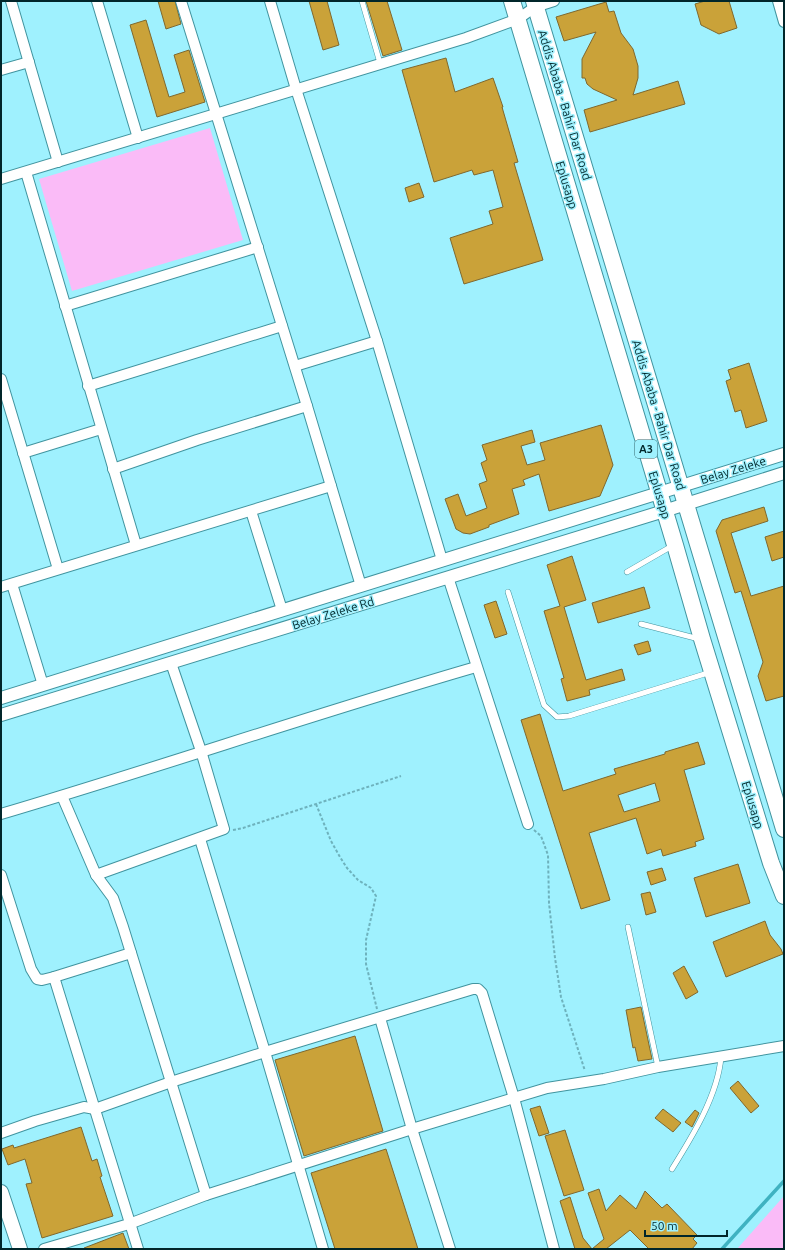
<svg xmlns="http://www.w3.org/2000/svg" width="785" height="1250" font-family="Ubuntu,sans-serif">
  <rect width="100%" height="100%" fill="#9ff1fe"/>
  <g fill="#fabbf7">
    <path d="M210 128 243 240 72 291 39 179Z"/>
    <path d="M784 1196V1249H737Z"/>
  </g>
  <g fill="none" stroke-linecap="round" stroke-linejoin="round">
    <path stroke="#3fb2c1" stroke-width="3.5" d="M722 1249 784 1181"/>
  </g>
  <g fill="#caa239" stroke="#7f682e" fill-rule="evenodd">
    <path d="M158 1H175L181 24 166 29Z"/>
    <path d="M309 1H327L339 45 323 50Z"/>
    <path d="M366 1H387L402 50 383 56Z"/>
    <path d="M705 1H729L737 28 719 34 701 25 695 4Z"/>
    <path d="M606 2 609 12 614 11 621 33 633 49 638 66V78L633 95 678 81 685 104 590 132 584 110 617 100 593 89 587 84 585 78H582V59L596 32 564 41 556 17Z"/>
    <path d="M146 20 169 97 185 92 174 55 189 50 205 102 157 117 130 25Z"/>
    <path d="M446 58 455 92 493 78 503 107H502L518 162 514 163 543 260 464 284 450 238 493 224 489 211 503 207 493 170 474 175 472 170 434 182 402 70Z"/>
    <path d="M419 183 424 197 409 202 405 188Z"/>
    <path d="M749 363 767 421 746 428 741 410 735 412 726 381 731 379 728 370Z"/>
    <path d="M601 425 613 465 600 496 549 511 539 474 523 480 525 485 512 489 519 514 489 525V527L470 534 463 533 456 529 445 499 458 494 466 516 487 508 479 484 487 481 481 463 487 460 482 445 532 430 535 442 521 446 527 465 545 460 540 443Z"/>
    <path d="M764 507 768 521 731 533 751 596 784 586V696L766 701 758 676 763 662 741 591 735 593 716 531 722 520Z"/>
    <path d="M784 531V557L772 561 765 537Z"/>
    <path d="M572 556 586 600 564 607 586 680 622 669 625 680 589 690 590 695 567 701 561 679 564 678 544 611 560 606 547 565Z"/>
    <path d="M644 587 650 608 598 623 592 603Z"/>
    <path d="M496 601 507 634 495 638 484 605Z"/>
    <path d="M648 641 651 651 638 655 634 645Z"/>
    <path d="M540 714 563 791 616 774 614 769 665 754V752L698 742 705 764 684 770 704 839 695 842 696 846 663 856 661 849 647 854 636 818 589 833 610 900 581 909 521 720ZM655 783 660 801 624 812 618 795Z"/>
    <path d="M738 864 750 903 706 917 694 878Z"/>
    <path d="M662 868 666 880 651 885 647 872Z"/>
    <path d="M650 892 656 912 646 915 641 894Z"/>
    <path d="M765 921 770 935 781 949 783 954 726 977 713 942Z"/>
    <path d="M684 966 698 992 686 999 673 973Z"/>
    <path d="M641 1007 652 1059 638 1061 635 1047 633 1048 626 1010Z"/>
    <path d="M355 1036 383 1131 304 1156 275 1060Z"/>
    <path d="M738 1081 759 1106 751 1113 730 1088Z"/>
    <path d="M540 1106 549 1133 539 1136 530 1109Z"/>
    <path d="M663 1109 681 1123 673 1132 655 1118Z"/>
    <path d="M695 1110 699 1113 692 1127 685 1122Z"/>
    <path d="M81 1127 92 1161 97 1159 102 1176 100 1177 113 1216 42 1238 26 1184 32 1183 25 1159 8 1165 2 1149 13 1145 14 1148Z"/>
    <path d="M565 1130 584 1190 564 1196 545 1136Z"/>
    <path d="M386 1149 418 1249H335L311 1173Z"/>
    <path d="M599 1189 606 1211 620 1195 636 1209 645 1191 662 1208 667 1204 697 1235 693 1239 697 1243 692 1249H649L630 1230 606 1249H575L560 1201 570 1197 583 1238 592 1249 604 1239 588 1193Z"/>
    <path d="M123 1233 129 1249H84V1248Z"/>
  </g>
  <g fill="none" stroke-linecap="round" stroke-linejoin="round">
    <g stroke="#41949f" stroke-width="6">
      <g id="service">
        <path d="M362 1 380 63"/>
        <path d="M627 572 672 546"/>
        <path d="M508 592 544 705 557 717 569 716 711 672"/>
        <path d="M641 624 699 639"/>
        <path d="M628 927 658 1067"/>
        <path d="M672 1169C692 1137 718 1095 721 1057"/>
      </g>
    </g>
    <g stroke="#41949f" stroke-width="12">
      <g id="minor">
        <path d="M11 1 58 162"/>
        <path d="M97 1 138 138"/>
        <path d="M181 1 307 406 361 586"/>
        <path d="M270 1 296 89 377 341 442 560"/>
        <path d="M778 1 784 22"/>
        <path d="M1 70 29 62"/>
        <path d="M26 172 136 545"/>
        <path d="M1 179 466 38 518 19 535 7 554 1"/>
        <path d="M65 306 258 247"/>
        <path d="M295 366 377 341"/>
        <path d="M1 379 58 569"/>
        <path d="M88 386 282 326"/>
        <path d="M23 453 101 429"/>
        <path d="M113 469 197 440 307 406"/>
        <path d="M251 511 282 610"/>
        <path d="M448 577 528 824"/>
        <path d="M12 584 43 685"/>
        <path d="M1 587 331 486"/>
        <path d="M62 796 96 875 113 898 123 927 206 1195"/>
        <path d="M1 814C160 767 317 713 476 667"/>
        <path d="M200 839 265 1052 323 1249"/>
        <path d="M1 875 22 941 31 969 37 979 42 980 54 977 131 953"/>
        <path d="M96 875 224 829 201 751 171 663"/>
        <path d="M54 977 138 1249"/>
        <path d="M380 1018 412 1129 450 1249"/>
        <path d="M1 1133 35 1121 84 1107 95 1109 171 1082 265 1052 473 989H478L482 993 514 1098 554 1249"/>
        <path d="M44 1249 129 1224 206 1195 412 1129 547 1088 604 1079 658 1067 784 1046"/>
      </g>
    </g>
    <g stroke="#41949f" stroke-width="14">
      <g id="tertiary">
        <path d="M1 698 784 454"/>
        <path d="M1 715 664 511 784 473"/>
      </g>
    </g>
    <g stroke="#41949f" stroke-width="16">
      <path id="secondary" d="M1 1192 20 1249"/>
    </g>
    <g stroke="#41949f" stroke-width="18">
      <g id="trunk">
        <path d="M512 1 675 545 702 639 771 863 784 896"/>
        <path d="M534 1 784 829"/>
      </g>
    </g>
    <g stroke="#6eb2bd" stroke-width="2" stroke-dasharray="3 2" stroke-linecap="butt">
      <path d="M316 804 331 841 340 857 347 868 358 880 371 888 376 896 366 940V964L377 1009"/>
      <path d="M233 830 243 828 401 776"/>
      <path d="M534 830 541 836 548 855 549 903 555 958 561 997 585 1071"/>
    </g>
    <use href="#service" stroke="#fff" stroke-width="5"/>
    <use href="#minor" stroke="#fff" stroke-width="10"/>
    <use href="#tertiary" stroke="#fff" stroke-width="12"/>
    <use href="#secondary" stroke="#fff" stroke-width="14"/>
    <use href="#trunk" stroke="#fff" stroke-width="16"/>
  </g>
  <g text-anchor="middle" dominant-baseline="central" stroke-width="3" stroke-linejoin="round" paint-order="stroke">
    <rect fill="#9ff1fe" stroke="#30636a" stroke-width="1" x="635" y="440" width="22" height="18" rx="3"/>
    <g font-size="11" font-weight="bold" fill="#01262a">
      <text x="646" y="449">A3</text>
    </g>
    <g font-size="12" fill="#01262a" stroke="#9ff1fe">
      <text transform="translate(565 105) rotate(73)">Addis Ababa - Bahir Dar Road</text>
      <text transform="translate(567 185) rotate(73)">Eplusapp</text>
      <text transform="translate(659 415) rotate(73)">Addis Ababa - Bahir Dar Road</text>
      <text transform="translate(733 470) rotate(-17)">Belay Zeleke</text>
      <text transform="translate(660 495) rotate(73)">Eplusapp</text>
      <text transform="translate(333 613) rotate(-17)">Belay Zeleke Rd</text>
      <text transform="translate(753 805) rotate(73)">Eplusapp</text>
    </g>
  </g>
  <rect width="785" height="1250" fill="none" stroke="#01262a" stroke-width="4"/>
  <path d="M645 1230v6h82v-6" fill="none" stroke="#01262a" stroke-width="2"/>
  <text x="651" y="1230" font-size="12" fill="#01262a" stroke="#9ff1fe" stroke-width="3" paint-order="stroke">50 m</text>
</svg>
